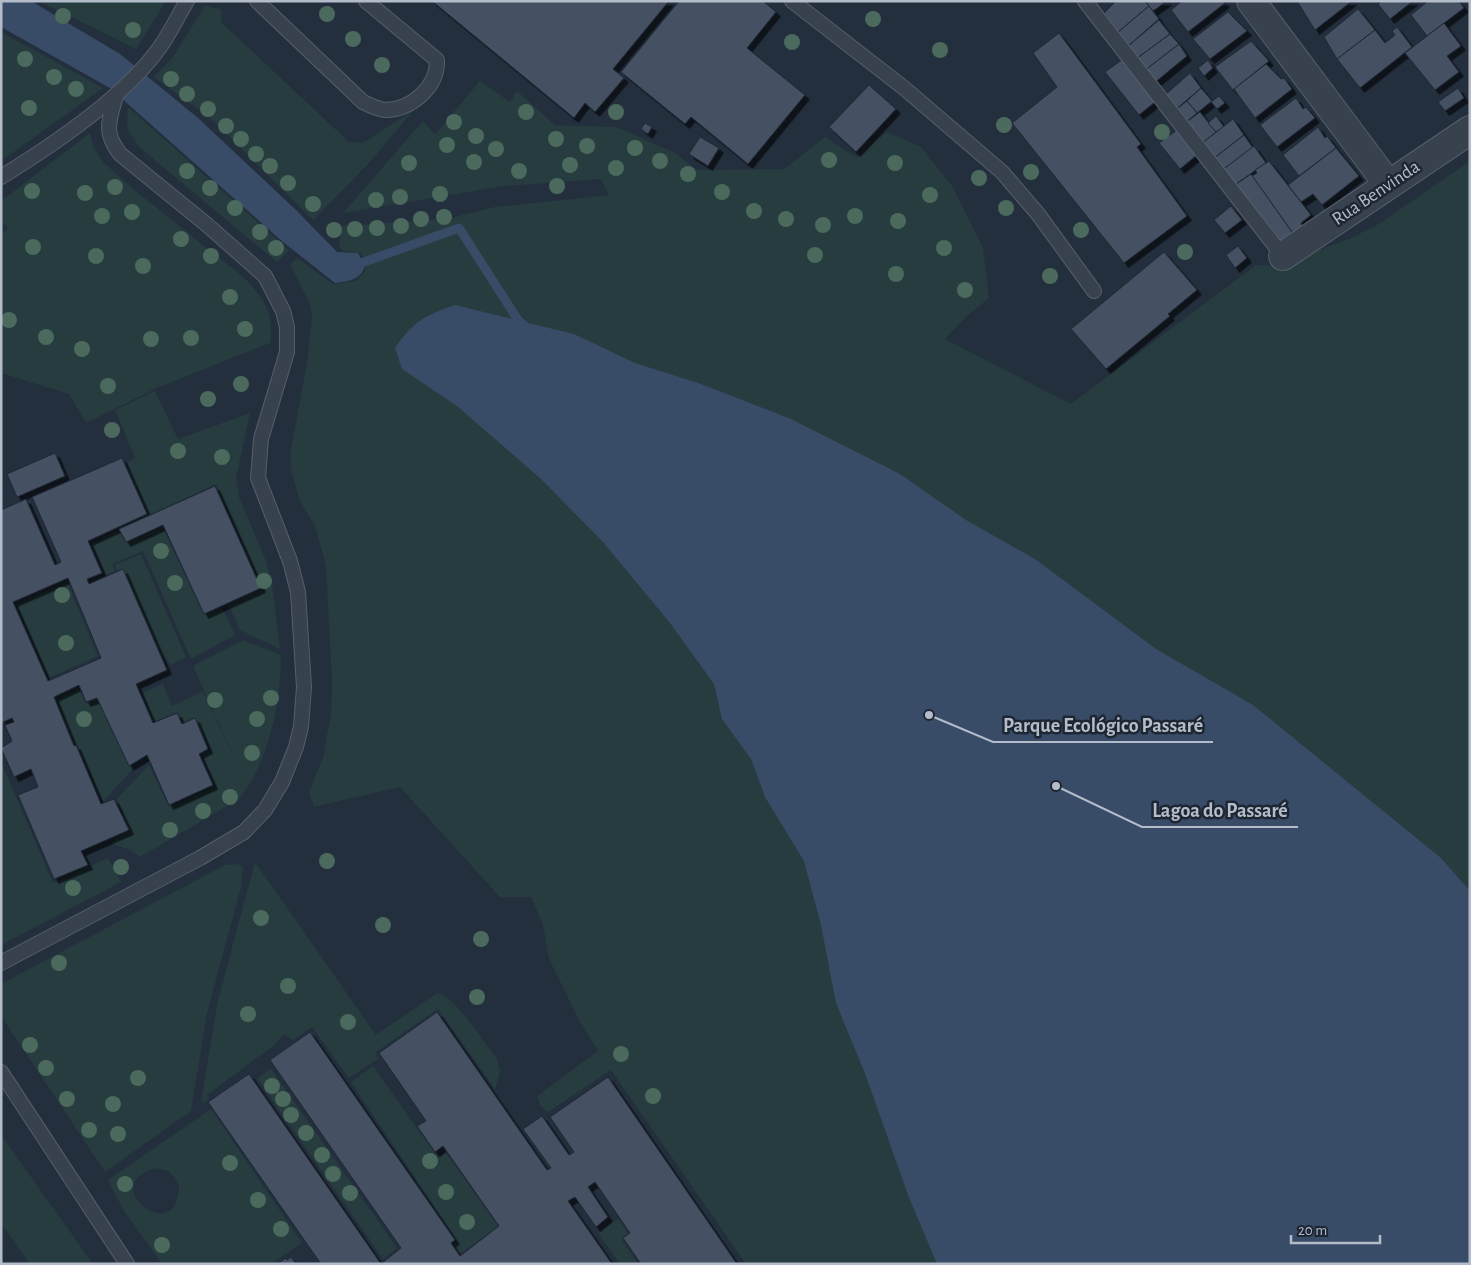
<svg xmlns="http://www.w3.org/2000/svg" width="1471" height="1265" font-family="'Alegreya Sans',sans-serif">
  <defs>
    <filter id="shadow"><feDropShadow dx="4.5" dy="4.5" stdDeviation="0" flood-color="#0009"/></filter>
  </defs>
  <rect width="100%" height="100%" fill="#242f3e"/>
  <g fill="#263c3f" fill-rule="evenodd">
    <path d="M39 1H166L136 49Z"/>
    <path d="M205 6 221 9 222 23 349 142 363 143 414 110 370 162 313 220 209 117 154 77 172 58Z"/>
    <path d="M1 32 103 88 1 161Z"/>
    <path d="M480 81 510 102 517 91 555 125 616 127 675 153 697 170 784 169 825 137 857 158 887 132 921 147 952 186 983 248 989 298 967 316 945 339 1071 404 1256 265 1275 266 1349 239 1379 224 1470 161V1264H746L611 1070 548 1112 540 1105 537 1096 598 1051 580 1022 549 959 543 925 531 897H500L400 787 314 807 309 792 323 758 331 713 332 682 326 566 315 526 299 499 291 469 290 455 307 363 312 316 310 304 290 265 297 258 333 284 356 281 365 271 366 261 360 253 343 251 339 247 341 226 446 219 495 207 609 195 601 179 503 186 343 213 423 121 435 134Z"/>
    <path d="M128 107 289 250 277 262 138 146 127 128Z"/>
    <path d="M90 133 93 146 104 163C134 191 168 216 199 242 221 261 246 274 262 299 271 313 272 327 270 343L157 388 86 423 69 394 1 373V234L8 228 1 220V201Z"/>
    <path d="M155 391 178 439 250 413 236 478 239 497 266 561 272 584 280 649 240 630 229 605 262 587 216 484 149 515 125 464 135 458 115 410Z"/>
    <path d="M162 527 204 614 222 607 235 635 191 659 143 551 112 564 115 571 106 575 92 543 118 530 126 543Z"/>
    <path d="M141 554 186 657 170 665 165 657H162L123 569 117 571 115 565Z"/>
    <path d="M67 582 98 656 49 678 17 604Z"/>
    <path d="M243 640 281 655C281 704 269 761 239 799L140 857 130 850 113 844 114 839 130 831 117 799 149 765 169 807 216 787 202 755 212 750 194 718 183 723 177 712 154 722 142 693 163 684 172 706 203 691 242 775 193 666Z"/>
    <path d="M79 689 86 704 97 699 133 769 103 801 77 745 74 744 57 699Z"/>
    <path d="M1 762 53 883 108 858 121 882 1 945Z"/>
    <path d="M255 862 376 1035 437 993C455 995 485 1044 497 1059L500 1071 495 1089 438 1009 376 1052 378 1059 349 1078 312 1027 293 1040 284 1034 273 1046 207 1095 209 1099 205 1102H201L218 1000Z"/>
    <path d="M238 864 243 868 241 887 207 1013 191 1111 105 1172 1 1016V984L225 865Z"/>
    <path d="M373 1066 438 1158 446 1153 498 1226 460 1254 453 1244 457 1240 351 1082Z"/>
    <path d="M271 1069 397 1248 383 1259 257 1078Z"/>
    <path d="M211 1109 302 1243 271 1264H162L124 1211 108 1180ZM155 1168 169 1171 179 1184C180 1250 95 1186 155 1168Z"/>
    <path d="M1 1135 93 1264H30L1 1223Z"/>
    <path d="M618 1219 628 1233 622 1240 638 1264H620L598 1233Z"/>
  </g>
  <g fill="#394c67">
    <path d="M1 1H31L120 54 198 118 296 210 337 252 358 253 365 265C361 281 348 281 335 283L283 242 110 88 1 27Z"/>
    <path d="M455 305 574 334 635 363 698 383 791 419 900 474 966 520 1035 559 1156 649 1253 705 1441 858 1470 891V1264H937L908 1195 866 1076 836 1003 821 925 804 861 765 797 751 759 722 719 714 684 670 623 603 542 541 479 457 406 402 369 395 348C415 320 424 316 455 305Z"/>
  </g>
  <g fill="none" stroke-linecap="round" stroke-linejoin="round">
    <path stroke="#394c67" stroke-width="9" d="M353 266 459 228 518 320 527 328"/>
  </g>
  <g fill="#455162" stroke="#1f2835" fill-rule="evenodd" filter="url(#shadow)">
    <path d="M432 1H669L613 69 624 78 595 112 585 103 574 118Z"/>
    <path d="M679 1H763L776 12 747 48 805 95 748 164 691 117 685 124 621 72Z"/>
    <path d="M1116 1H1145L1149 6 1117 33 1102 15Z"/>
    <path d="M1145 1H1167L1153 11Z"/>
    <path d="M1182 1H1223L1225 3 1188 32 1171 10Z"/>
    <path d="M1297 1H1352L1315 30Z"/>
    <path d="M1381 1H1413L1390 19 1378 4Z"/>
    <path d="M1428 1H1459L1464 8 1427 36 1411 15Z"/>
    <path d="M1149 6 1159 19 1127 47 1117 33Z"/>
    <path d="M1358 9 1375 30 1337 59 1324 37Z"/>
    <path d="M1228 12 1247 31 1210 59 1193 39Z"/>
    <path d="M1159 20 1170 34 1136 59 1127 47Z"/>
    <path d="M1444 23 1461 46 1447 56 1459 72 1435 90 1405 53Z"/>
    <path d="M1397 27 1412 47 1360 88 1337 59 1375 30 1385 43 1395 35 1392 31Z"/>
    <path d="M1059 33 1141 144 1137 147 1187 216 1124 263 1012 123 1057 87 1033 53Z"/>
    <path d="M1170 34 1179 44 1144 71 1136 59Z"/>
    <path d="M1251 41 1269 61 1233 90 1215 67Z"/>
    <path d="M1179 44 1187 56 1153 84 1144 71Z"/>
    <path d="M1123 59 1155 102 1139 115 1105 72Z"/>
    <path d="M1208 60 1213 68 1204 76 1198 68Z"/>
    <path d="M1266 64 1281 79 1284 78 1292 89 1255 118 1234 89Z"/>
    <path d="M1190 73 1201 88 1175 110 1164 96Z"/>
    <path d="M869 85 896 109 856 152 829 127Z"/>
    <path d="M1201 88 1212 101 1197 113 1187 101Z"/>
    <path d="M1458 88 1464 98 1445 111 1438 102Z"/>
    <path d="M1219 96 1225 103 1217 109 1211 102Z"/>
    <path d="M1296 98 1303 109 1306 107 1315 118 1277 147 1260 125Z"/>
    <path d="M1187 101 1197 113 1185 123 1175 110Z"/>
    <path d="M1200 112 1216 132 1201 144 1185 123Z"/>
    <path d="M1216 116 1224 127 1216 132 1208 123Z"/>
    <path d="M1233 119 1244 135 1213 159 1201 144Z"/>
    <path d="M645 123 652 127 648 134 641 129Z"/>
    <path d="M1318 127 1325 138 1327 136 1336 148 1299 176 1283 155Z"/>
    <path d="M1177 130 1197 155 1180 169 1159 143Z"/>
    <path d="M1244 135 1253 148 1221 171 1213 159Z"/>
    <path d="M700 137 719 148 708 166 689 154Z"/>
    <path d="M1254 146 1266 163 1233 186 1221 171Z"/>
    <path d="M1336 148 1359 176 1322 205 1313 194 1301 202 1288 185Z"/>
    <path d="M1269 161 1311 215 1301 223 1304 229 1294 235 1252 176 1257 173 1255 170Z"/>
    <path d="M1251 174 1294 235 1278 245 1233 186Z"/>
    <path d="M1231 206 1242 220 1225 233 1214 220Z"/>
    <path d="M1238 246 1247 258 1235 268 1226 255Z"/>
    <path d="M1164 252 1197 290 1168 314 1170 316 1106 369 1071 329Z"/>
    <path d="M55 453 65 476 17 497 7 474Z"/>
    <path d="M122 458 147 514 88 541 102 573 87 579 89 584 123 569 167 670 136 684 153 723 177 713 182 724 195 718 208 749 199 754 213 785 169 805 147 755 129 766 97 698 86 702 79 685 54 697 74 746 76 745 101 804 114 799 129 830 81 851 88 865 54 879 18 795 38 787 31 769 14 777 1 748 12 741 5 725 14 722 12 718 1 723V510L26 499 55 565 61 562 32 497ZM68 578 101 658 48 681 13 602Z"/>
    <path d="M215 486 261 588 204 614 163 525 126 542 119 529Z"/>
    <path d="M437 1012 547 1170 551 1168 523 1129 542 1116 569 1155 574 1152 550 1117 608 1077 737 1264H641L623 1238 630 1233 595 1182 588 1187 608 1217 596 1227 575 1197 568 1201 612 1264H381L401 1248 270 1060 310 1032 455 1240 451 1243 460 1256 499 1226 443 1146 435 1152 417 1126 426 1121 379 1053Z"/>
    <path d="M249 1074 381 1264H321L208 1102Z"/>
    <path d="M291 1257 296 1264H277L286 1258 287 1260Z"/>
  </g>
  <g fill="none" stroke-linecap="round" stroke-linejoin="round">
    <g stroke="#565f6c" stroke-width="16">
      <g id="lane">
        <path d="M257 1 363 102C369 105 377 109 385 110 411 110 438 87 437 60L366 1"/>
        <path d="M792 1 904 88 1002 172 1038 214 1094 291"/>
        <path d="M1085 1 1283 256"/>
        <path d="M1 177C53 145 125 97 160 47 170 33 178 16 187 1"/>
        <path d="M1 963 200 858 244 832 265 810 282 782 296 747 301 727 304 687 298 592 290 561 258 478 261 439 287 352V327L283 311 265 276 206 224 120 154C103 132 109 121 116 96"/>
        <path d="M1 1072 127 1264"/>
      </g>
    </g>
    <g stroke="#565f6c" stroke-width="30">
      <g id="street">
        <path d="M1251 1 1388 184"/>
        <path d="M1283 256 1470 130"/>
      </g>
    </g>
    <use href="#lane" stroke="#38414e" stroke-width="14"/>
    <use href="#street" stroke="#38414e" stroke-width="28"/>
  </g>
  <g fill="#4b6a5d">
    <circle cx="327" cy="14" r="8"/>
    <circle cx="63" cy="16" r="8"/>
    <circle cx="873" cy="19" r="8"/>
    <circle cx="133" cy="30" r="8"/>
    <circle cx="353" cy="39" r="8"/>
    <circle cx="792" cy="42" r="8"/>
    <circle cx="940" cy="50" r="8"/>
    <circle cx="25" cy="59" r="8"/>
    <circle cx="382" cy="65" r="8"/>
    <circle cx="54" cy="77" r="8"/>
    <circle cx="171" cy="79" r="8"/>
    <circle cx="76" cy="89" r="8"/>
    <circle cx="187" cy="94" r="8"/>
    <circle cx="29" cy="108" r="8"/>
    <circle cx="208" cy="109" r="8"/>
    <circle cx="526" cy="112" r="8"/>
    <circle cx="616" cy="112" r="8"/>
    <circle cx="454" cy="122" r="8"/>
    <circle cx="1004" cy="125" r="8"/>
    <circle cx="226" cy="126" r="8"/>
    <circle cx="1162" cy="132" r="8"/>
    <circle cx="476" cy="136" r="8"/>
    <circle cx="241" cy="139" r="8"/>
    <circle cx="556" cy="139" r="8"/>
    <circle cx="447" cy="145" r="8"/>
    <circle cx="587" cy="146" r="8"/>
    <circle cx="635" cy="148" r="8"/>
    <circle cx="496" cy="149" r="8"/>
    <circle cx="256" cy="154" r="8"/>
    <circle cx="829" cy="160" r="8"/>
    <circle cx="660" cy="161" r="8"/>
    <circle cx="474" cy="162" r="8"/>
    <circle cx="409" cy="163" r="8"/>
    <circle cx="895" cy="163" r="8"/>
    <circle cx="570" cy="165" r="8"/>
    <circle cx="270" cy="166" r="8"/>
    <circle cx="616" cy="168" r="8"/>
    <circle cx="187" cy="171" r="8"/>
    <circle cx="519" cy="171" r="8"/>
    <circle cx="1031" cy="172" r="8"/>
    <circle cx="688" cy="174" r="8"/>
    <circle cx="979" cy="178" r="8"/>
    <circle cx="288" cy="183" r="8"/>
    <circle cx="557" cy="186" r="8"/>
    <circle cx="115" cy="187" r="8"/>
    <circle cx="210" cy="188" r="8"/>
    <circle cx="32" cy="191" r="8"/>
    <circle cx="722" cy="192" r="8"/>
    <circle cx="85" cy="193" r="8"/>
    <circle cx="440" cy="194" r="8"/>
    <circle cx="930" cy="195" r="8"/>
    <circle cx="400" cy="197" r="8"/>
    <circle cx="376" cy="200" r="8"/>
    <circle cx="313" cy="204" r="8"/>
    <circle cx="235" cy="208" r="8"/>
    <circle cx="1006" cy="208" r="8"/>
    <circle cx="754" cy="211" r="8"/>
    <circle cx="132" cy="212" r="8"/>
    <circle cx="102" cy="216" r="8"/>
    <circle cx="855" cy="216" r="8"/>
    <circle cx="444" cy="217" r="8"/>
    <circle cx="421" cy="219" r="8"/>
    <circle cx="786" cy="219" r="8"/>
    <circle cx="898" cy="221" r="8"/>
    <circle cx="823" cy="225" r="8"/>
    <circle cx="401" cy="226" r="8"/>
    <circle cx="377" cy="228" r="8"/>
    <circle cx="355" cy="229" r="8"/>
    <circle cx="334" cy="230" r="8"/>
    <circle cx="1081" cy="230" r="8"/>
    <circle cx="260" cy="232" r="8"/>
    <circle cx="181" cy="239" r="8"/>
    <circle cx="33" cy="247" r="8"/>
    <circle cx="276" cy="248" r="8"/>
    <circle cx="944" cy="248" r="8"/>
    <circle cx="1185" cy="252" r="8"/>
    <circle cx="815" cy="255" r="8"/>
    <circle cx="96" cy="256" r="8"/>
    <circle cx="211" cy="256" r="8"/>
    <circle cx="143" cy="266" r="8"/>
    <circle cx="896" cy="274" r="8"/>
    <circle cx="1050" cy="276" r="8"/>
    <circle cx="965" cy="290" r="8"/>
    <circle cx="230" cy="297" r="8"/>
    <circle cx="9" cy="320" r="8"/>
    <circle cx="245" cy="329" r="8"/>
    <circle cx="46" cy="337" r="8"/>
    <circle cx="191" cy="338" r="8"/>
    <circle cx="151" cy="339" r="8"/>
    <circle cx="82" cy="349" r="8"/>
    <circle cx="241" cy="384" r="8"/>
    <circle cx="108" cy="386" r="8"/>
    <circle cx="208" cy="399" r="8"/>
    <circle cx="112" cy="430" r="8"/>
    <circle cx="178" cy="451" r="8"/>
    <circle cx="222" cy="457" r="8"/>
    <circle cx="161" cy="551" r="8"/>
    <circle cx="264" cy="581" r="8"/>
    <circle cx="175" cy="583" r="8"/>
    <circle cx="62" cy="595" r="8"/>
    <circle cx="66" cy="643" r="8"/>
    <circle cx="271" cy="698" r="8"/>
    <circle cx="215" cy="700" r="8"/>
    <circle cx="84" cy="719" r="8"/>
    <circle cx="257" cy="719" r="8"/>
    <circle cx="252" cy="753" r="8"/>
    <circle cx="230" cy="797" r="8"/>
    <circle cx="203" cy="811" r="8"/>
    <circle cx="170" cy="830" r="8"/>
    <circle cx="327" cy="861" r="8"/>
    <circle cx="121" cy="867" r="8"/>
    <circle cx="73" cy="888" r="8"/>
    <circle cx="261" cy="918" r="8"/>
    <circle cx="383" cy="925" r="8"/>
    <circle cx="481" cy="939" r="8"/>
    <circle cx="59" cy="963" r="8"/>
    <circle cx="288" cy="986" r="8"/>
    <circle cx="477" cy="997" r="8"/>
    <circle cx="248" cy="1014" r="8"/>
    <circle cx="348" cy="1022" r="8"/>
    <circle cx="30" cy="1045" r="8"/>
    <circle cx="621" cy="1054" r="8"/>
    <circle cx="46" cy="1068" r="8"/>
    <circle cx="138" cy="1078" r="8"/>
    <circle cx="272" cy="1086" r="8"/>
    <circle cx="653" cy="1096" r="8"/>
    <circle cx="67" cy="1099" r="8"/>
    <circle cx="283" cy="1099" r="8"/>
    <circle cx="113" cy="1104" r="8"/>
    <circle cx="291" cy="1115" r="8"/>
    <circle cx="89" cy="1130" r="8"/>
    <circle cx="306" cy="1133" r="8"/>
    <circle cx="118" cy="1134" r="8"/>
    <circle cx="322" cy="1155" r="8"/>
    <circle cx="430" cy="1161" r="8"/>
    <circle cx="230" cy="1163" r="8"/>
    <circle cx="333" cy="1174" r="8"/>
    <circle cx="125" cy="1184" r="8"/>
    <circle cx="446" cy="1192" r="8"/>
    <circle cx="350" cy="1193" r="8"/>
    <circle cx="258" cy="1200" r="8"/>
    <circle cx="467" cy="1222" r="8"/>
    <circle cx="281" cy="1229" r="8"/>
    <circle cx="162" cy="1245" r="8"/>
  </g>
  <g text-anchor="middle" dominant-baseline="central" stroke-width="5" stroke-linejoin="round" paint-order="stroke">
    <g font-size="19" fill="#b4bcc9" stroke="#1d2633">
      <text transform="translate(1376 193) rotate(-34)">Rua Benvinda</text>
    </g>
  </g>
  <path fill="none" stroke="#b4bcc9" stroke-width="2" d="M929 715L993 742H1213M1056 786L1142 827H1298"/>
  <g fill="#b4bcc9" stroke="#1d2633" stroke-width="2">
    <circle cx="929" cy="715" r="5"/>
    <circle cx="1056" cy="786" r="5"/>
  </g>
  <g font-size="20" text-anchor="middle" font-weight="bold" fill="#b4bcc9" stroke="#1d2633" stroke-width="5" stroke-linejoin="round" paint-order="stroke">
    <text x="1103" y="732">Parque Ecológico Passaré</text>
    <text x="1220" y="817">Lagoa do Passaré</text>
  </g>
  <rect width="1471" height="1265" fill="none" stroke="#b4bcc9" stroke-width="5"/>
  <path d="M1291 1235v8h89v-8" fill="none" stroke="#b4bcc9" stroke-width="2.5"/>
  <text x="1298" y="1235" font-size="15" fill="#b4bcc9" stroke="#1d2633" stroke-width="4" paint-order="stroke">20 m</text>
</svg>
